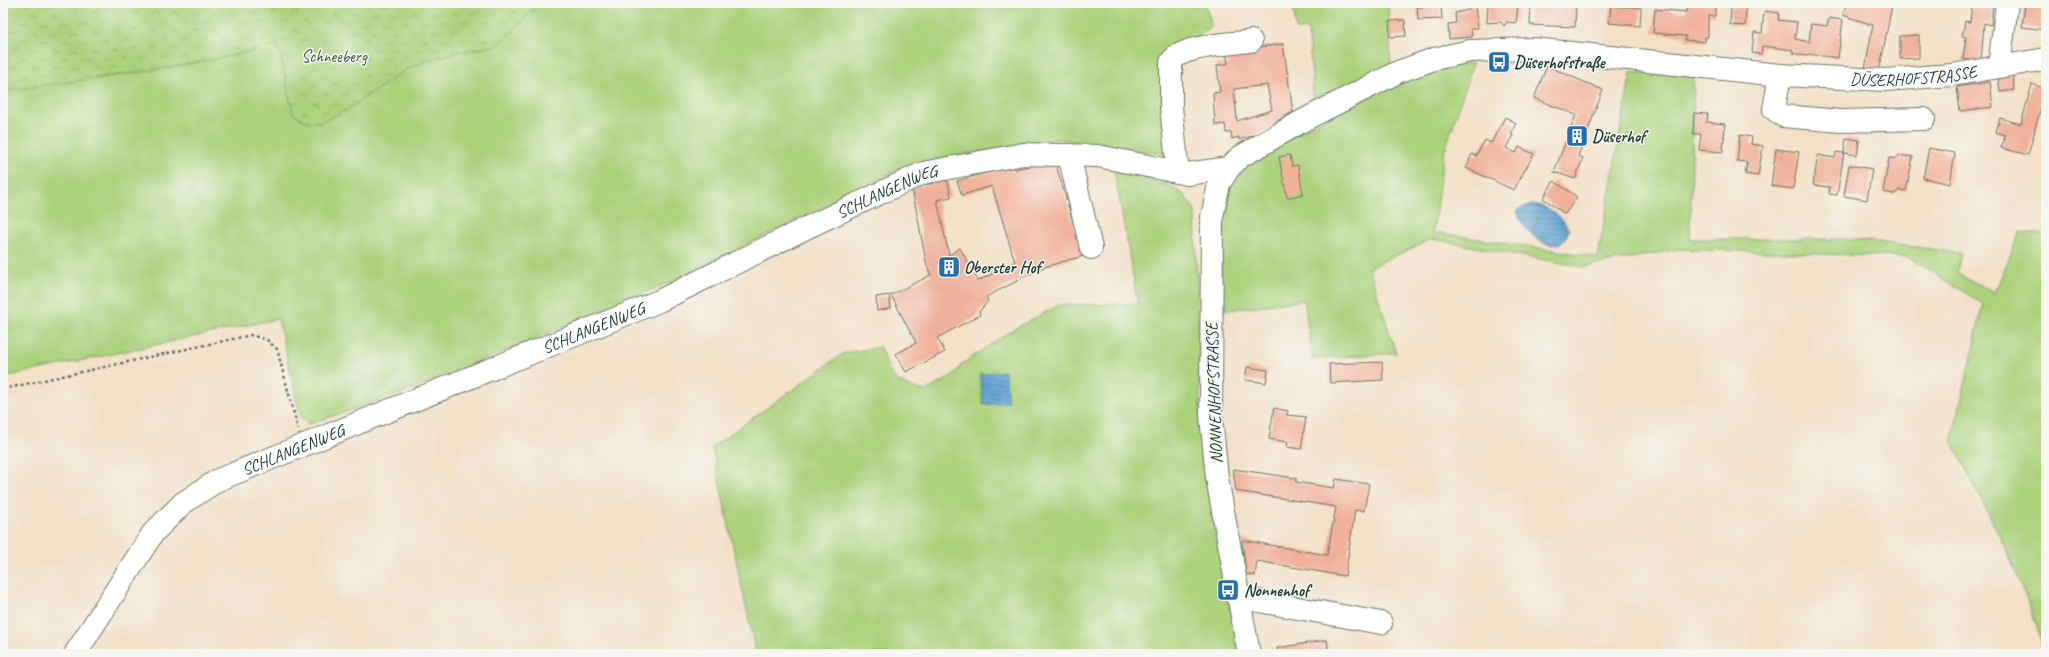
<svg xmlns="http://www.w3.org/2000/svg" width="2049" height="657" font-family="Caveat,sans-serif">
  <defs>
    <pattern id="park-crowns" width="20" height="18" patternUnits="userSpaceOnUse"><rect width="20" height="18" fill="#acd27b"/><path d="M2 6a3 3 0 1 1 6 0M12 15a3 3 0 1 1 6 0" fill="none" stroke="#8bac66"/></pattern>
    <pattern id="water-rules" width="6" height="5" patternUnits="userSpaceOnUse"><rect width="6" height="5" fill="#5ca0d1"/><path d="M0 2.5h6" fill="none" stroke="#4b84aa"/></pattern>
  </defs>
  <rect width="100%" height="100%" fill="#f6f6f2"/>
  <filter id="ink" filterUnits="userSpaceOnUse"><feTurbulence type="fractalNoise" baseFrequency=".025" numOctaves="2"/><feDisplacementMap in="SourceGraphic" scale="8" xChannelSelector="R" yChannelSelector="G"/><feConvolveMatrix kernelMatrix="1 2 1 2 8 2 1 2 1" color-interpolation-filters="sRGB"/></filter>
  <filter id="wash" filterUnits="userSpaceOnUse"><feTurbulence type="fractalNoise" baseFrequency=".012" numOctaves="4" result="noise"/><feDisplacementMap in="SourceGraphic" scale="16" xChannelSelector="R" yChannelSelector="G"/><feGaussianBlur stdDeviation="0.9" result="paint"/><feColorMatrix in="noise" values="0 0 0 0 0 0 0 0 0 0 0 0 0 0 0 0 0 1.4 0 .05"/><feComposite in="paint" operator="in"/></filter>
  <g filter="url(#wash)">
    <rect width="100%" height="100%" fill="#f2e1c8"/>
    <g fill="#acd27b" stroke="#668858">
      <path d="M363 3 527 14 549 3H1205L1212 26 1191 43 1165 49 1164 92 1170 155 1058 139 913 163 668 283 409 391 309 424 301 418 278 319 3 377V83Z"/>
      <path d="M1293 3H1388L1391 65 1314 103 1308 29 1296 30Z"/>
      <path d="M1473 63 1443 156 1433 232 1598 257 1631 72 1694 76 1690 239H1854L1961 253 1957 274 1995 292 2020 232 2046 235V654H2042L2040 635 2012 561 1952 441 1983 304 1908 257 1679 249 1582 267 1432 239 1369 268 1396 353 1313 359 1304 300 1220 311V215L1225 193 1235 175 1259 153 1383 88 1454 64Z"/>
      <path d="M1114 169 1169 186 1183 194 1195 210 1201 444 1238 654H756L712 447 844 353 880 347C891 377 892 383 925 391 938 384 954 378 962 364L1012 330 1059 305 1138 304Z"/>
    </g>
    <path fill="url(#park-crowns)" stroke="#668858" d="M3 3H540L496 46 463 51 428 60 404 71 347 110 320 122 305 121 293 113 278 45C188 68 95 78 3 91Z"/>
    <g fill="url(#water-rules)" stroke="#3e6e82">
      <path d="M1531 204C1545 204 1562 216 1569 229 1561 263 1522 236 1517 210Z"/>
      <path d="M1005 371 1008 402 983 405 980 374Z"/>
    </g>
    <g id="blocks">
      <g fill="#f1b19a" fill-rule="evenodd">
        <path d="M1424 3H1441L1442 19 1418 20 1417 7H1424Z"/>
        <path d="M1488 3H1518L1516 23 1507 22 1504 26 1501 22 1487 23Z"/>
        <path d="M1531 3 1562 5 1563 3H1576L1575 27 1530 25Z"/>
        <path d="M1687 3 1715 4V16H1708V37H1705V42L1685 40 1686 36 1653 33 1655 9 1686 12Z"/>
        <path d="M1847 3H1887L1892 5 1879 72 1865 69 1873 25 1843 15Z"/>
        <path d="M1972 3H1993L1991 25 1984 23 1981 62 1963 59 1966 37 1962 36 1965 21 1970 22Z"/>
        <path d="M2025 4 2046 6V30L2022 27Z"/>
        <path d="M1475 6 1478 28 1471 29 1472 37 1449 39 1448 24 1456 23 1455 13 1469 10 1468 7Z"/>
        <path d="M1611 6 1641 8 1640 26 1609 23Z"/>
        <path d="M1731 7H1746L1745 26 1730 25Z"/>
        <path d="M1764 11 1779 13 1778 20 1797 22 1795 39 1809 42 1811 24 1827 26 1829 18 1843 20 1838 58 1808 54 1807 56 1800 55 1793 53V50L1762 46 1761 54 1752 53 1754 32 1762 33Z"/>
        <path d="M1405 20 1406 36 1390 37 1389 21Z"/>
        <path d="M1919 35V58L1900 59V36Z"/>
        <path d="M1283 44 1293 112 1275 122 1276 128 1239 140V137L1232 139 1231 132 1226 133 1225 124 1215 125 1213 93 1220 92 1217 65 1228 64 1226 51ZM1267 85 1272 110 1237 121 1234 89Z"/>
        <path d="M1547 66 1603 90 1578 156 1583 158 1575 179 1554 172 1576 115 1534 98Z"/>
        <path d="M2013 73 2014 90 2000 92 1998 75Z"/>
        <path d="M1990 82 1993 107 1960 111 1957 87Z"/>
        <path d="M2032 84 2046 89 2028 155 2001 148 2005 135 1996 132 2000 118 2021 124Z"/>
        <path d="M1694 113 1708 114 1707 122 1725 124 1723 152 1699 150 1701 134H1693Z"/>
        <path d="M1505 117 1516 123 1511 134 1513 135 1506 148 1516 153 1519 147 1534 154 1514 190 1466 168 1472 154 1476 156 1485 140 1491 143Z"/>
        <path d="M1740 135 1752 137 1751 144 1763 146 1758 176 1745 174 1747 162 1737 161Z"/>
        <path d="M1846 138 1859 140 1857 155 1844 153 1837 195 1829 194 1830 187 1813 185 1818 155 1835 158 1836 152 1844 153Z"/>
        <path d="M1929 148 1955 153 1950 184 1923 178Z"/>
        <path d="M1776 149 1799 152 1793 189 1771 186Z"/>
        <path d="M1290 155 1292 166 1298 165 1303 194 1287 198 1279 157Z"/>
        <path d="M1899 155 1913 157 1906 191 1900 190 1894 194 1883 192 1889 158 1896 159Z"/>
        <path d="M1055 161 1083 256 1044 267 986 297 988 301 979 312 980 315 937 338 945 352 906 372 896 354 916 343 891 295 931 275 927 266 912 188 934 183V180L944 178 945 181H948L951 197 937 200 949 255 960 248 978 281 1015 262 992 186 962 195 957 181 1014 165 1015 169Z"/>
        <path d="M1849 165 1872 169 1867 200 1844 196Z"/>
        <path d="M1554 181 1577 197 1565 214 1543 198Z"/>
        <path d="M889 295 891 308 877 311 876 297Z"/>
        <path d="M1382 362 1383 380 1330 383 1329 364Z"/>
        <path d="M1247 367 1268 370 1266 383 1245 380Z"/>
        <path d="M1274 408 1288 411 1287 415 1306 417 1301 449 1287 447 1288 442 1269 439Z"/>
        <path d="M1233 469 1296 478V482L1334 488 1336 479 1369 484 1364 511 1355 510 1345 576 1257 561 1255 576 1246 574 1242 540 1327 555 1336 507 1236 491Z"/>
        <path d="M1327 640 1329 654H1278L1277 648Z"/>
      </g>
    </g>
  </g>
  <g filter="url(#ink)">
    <use href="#blocks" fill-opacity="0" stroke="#697668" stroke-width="1"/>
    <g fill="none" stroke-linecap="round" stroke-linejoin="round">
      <g stroke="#697668" stroke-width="24">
        <g id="minor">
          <path d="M1999 67 2007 3"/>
          <path d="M1780 75 1774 109 1783 116 1841 121 1924 119"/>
          <path d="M1069 155 1091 248"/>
          <path d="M1178 172 1171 107V62C1181 45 1232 44 1251 41"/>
          <path d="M1237 597 1381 623"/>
          <path id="s1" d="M75 654 153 533 183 503 218 480 659 301 808 227 923 173 1023 154 1098 156 1187 174 1229 168"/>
          <path id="s2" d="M1249 654 1217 478 1211 416 1212 217 1219 184 1229 168 1240 157 1304 120 1398 72 1434 59 1470 51 1534 49 1780 75 1885 80 1952 75 2046 59"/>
        </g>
      </g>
      <path stroke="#697668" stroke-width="2.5" stroke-dasharray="3 3" stroke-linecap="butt" d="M3 389 251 335 267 340 277 349 298 429"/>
      <use href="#minor" stroke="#fff" stroke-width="22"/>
    </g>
  </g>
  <defs>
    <g id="bus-square" transform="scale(1.15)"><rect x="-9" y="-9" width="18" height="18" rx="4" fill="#1f6fb2" stroke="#f6f6f2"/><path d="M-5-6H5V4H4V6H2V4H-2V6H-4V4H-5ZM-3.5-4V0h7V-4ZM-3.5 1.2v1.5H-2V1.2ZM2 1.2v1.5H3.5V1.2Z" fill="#fff"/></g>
    <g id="building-square" transform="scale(1.15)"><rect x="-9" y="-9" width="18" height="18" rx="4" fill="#1f6fb2" stroke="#f6f6f2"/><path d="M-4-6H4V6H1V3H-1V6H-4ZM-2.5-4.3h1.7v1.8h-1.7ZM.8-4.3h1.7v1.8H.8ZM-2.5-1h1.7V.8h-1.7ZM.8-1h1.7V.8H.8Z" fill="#fff"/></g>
  </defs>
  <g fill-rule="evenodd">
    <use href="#bus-square" x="1499" y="62"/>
    <use href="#building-square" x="1577" y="136"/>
    <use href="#building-square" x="949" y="267"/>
    <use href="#bus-square" x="1228" y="590"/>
  </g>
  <g text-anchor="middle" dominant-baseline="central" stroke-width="3" stroke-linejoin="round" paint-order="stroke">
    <g font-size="17" fill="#3b5b42" stroke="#f6f6f2">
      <text x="334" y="56">Schneeberg</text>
    </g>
    <g font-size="17" font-weight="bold" fill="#1f3d34" stroke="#f6f6f2" text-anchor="start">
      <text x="1514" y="62">Düserhofstraße</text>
      <text x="1592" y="136">Düserhof</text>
      <text x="964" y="267">Oberster Hof</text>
      <text x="1244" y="590">Nonnenhof</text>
    </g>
    <g font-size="17" fill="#1f3d34" stroke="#f6f6f2">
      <text stroke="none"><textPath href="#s2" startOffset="1208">DÜSERHOFSTRASSE</textPath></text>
      <text stroke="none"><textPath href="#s1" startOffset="957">SCHLANGENWEG</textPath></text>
      <text stroke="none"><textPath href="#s1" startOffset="633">SCHLANGENWEG</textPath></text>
      <text transform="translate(1214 393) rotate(-92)">NONNENHOFSTRASSE</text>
      <text stroke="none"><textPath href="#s1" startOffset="309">SCHLANGENWEG</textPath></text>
    </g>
  </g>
  <rect width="2049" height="657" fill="none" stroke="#f6f6f2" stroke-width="16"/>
</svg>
